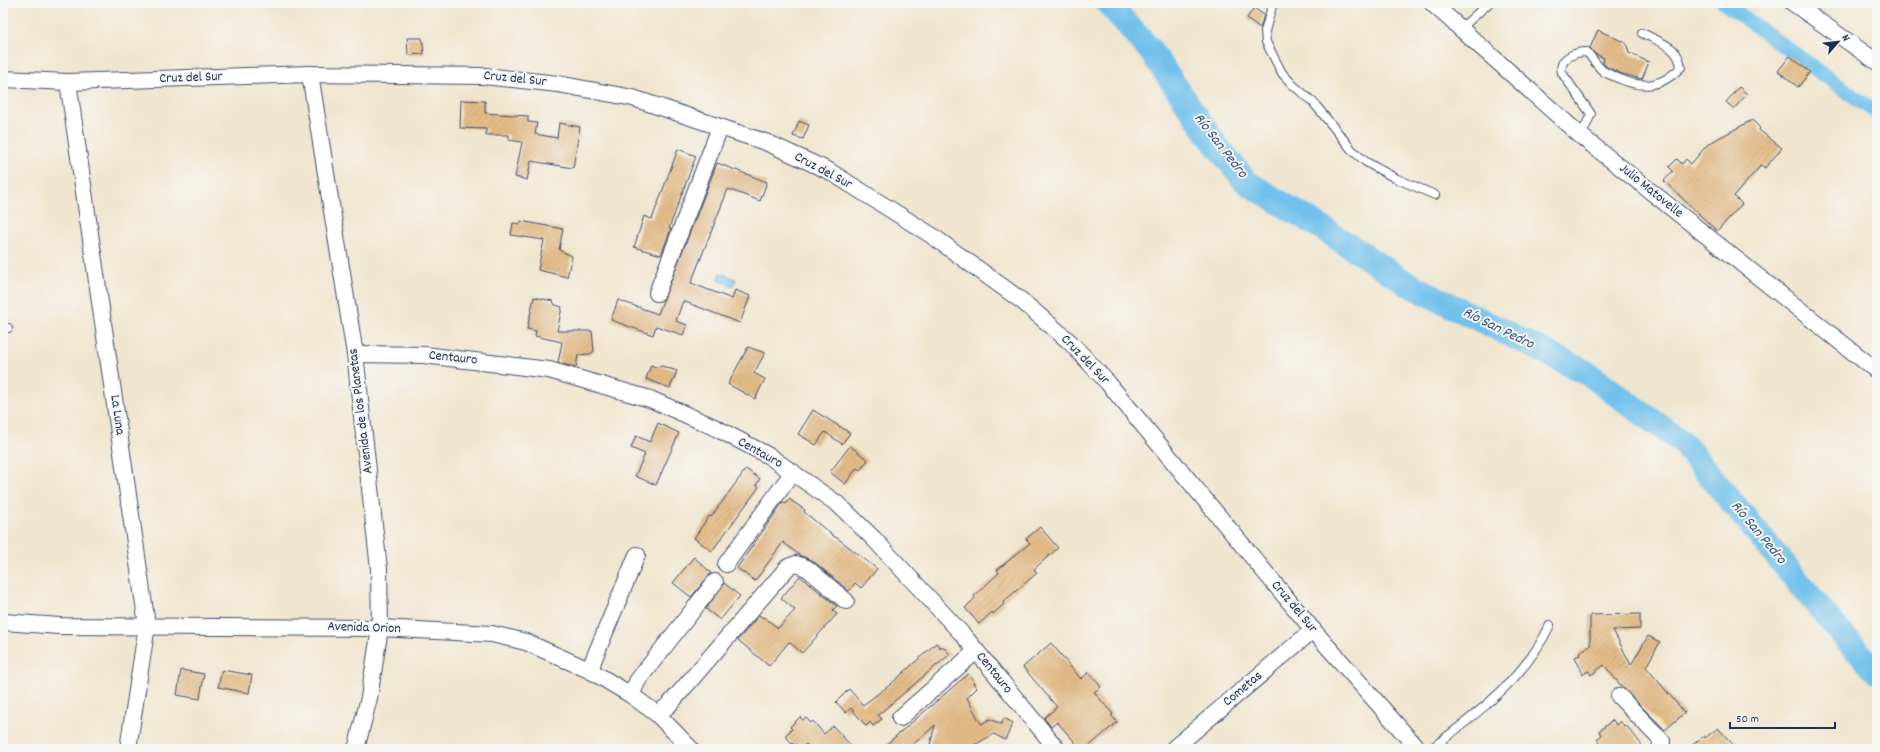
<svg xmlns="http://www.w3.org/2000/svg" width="1880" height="752" font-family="Dekko,sans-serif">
  <defs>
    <pattern id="water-waves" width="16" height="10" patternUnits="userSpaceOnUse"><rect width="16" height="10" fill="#71c1ec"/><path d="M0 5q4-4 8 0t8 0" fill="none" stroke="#5c9dc2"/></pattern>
    <pattern id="building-hatch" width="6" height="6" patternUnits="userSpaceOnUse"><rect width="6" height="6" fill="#e4bc87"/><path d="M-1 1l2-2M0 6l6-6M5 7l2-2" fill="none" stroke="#c3a277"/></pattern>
  </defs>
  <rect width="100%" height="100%" fill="#f6f6f2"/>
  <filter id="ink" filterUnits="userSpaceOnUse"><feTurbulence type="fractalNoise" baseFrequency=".025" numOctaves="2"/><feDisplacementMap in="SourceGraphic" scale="8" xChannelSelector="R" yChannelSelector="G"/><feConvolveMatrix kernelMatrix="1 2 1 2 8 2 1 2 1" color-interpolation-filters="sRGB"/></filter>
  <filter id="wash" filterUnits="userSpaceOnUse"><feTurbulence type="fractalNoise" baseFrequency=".012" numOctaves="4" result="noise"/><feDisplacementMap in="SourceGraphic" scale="16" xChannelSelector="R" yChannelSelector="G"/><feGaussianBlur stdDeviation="0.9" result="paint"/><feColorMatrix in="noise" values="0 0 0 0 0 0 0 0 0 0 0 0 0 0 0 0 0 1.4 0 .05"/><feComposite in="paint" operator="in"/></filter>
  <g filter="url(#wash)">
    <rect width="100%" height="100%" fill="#f0e5ce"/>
    <path fill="url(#water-waves)" stroke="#4678a5" d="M720 273 736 279 733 286 718 280Z"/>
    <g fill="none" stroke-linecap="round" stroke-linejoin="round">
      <path stroke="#71c1ec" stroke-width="15" d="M1724 3 1877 113"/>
      <path stroke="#71c1ec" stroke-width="25" d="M1108 3 1150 50 1214 142 1246 182 1322 228 1408 284 1587 373 1683 443 1838 630 1877 672"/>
    </g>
    <g id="blocks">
      <g fill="url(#building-hatch)">
        <path d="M1254 8 1264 15 1260 28 1247 18Z"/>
        <path d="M1598 30 1626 43 1629 53 1649 62 1642 79 1622 74 1607 67 1603 63 1604 58 1595 54 1590 48Z"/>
        <path d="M407 38H422L424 54 408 55Z"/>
        <path d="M1790 56 1810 72 1798 87 1778 71Z"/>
        <path d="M1739 87 1747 94 1734 109 1726 102Z"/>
        <path d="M461 100 485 101V113L528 116V122L537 123 535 134 557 138 559 123 580 127 573 168 531 161 527 180 515 177 522 142 509 140V135H486V129L460 128Z"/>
        <path d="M1752 120 1760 128 1759 130 1782 148 1765 168 1761 165 1734 196 1742 204 1717 231 1664 181 1673 171 1669 167 1677 159 1682 164 1686 159 1691 164 1708 144Z"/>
        <path d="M799 121 809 125 803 139 793 136Z"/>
        <path d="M678 149 696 156 669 228 671 229 661 255 634 247 644 216 652 219Z"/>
        <path d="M717 163 767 182 760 201 728 189 691 283 732 299 735 290 750 296 740 323 683 301 676 321 687 325 683 335 656 326 653 335 611 320 618 300 658 314Z"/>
        <path d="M521 221 563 229 559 250 572 256 567 277 538 270 544 240 511 235 513 223 520 224Z"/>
        <path d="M534 297 553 301 555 305 562 307 557 331H592L594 351 590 354 578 355 576 367 558 363 562 342 535 336 536 331 527 329Z"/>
        <path d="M748 347 765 353 754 373 765 379 755 399 728 384Z"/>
        <path d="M651 365 656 367 662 366 677 371 670 388 646 379Z"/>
        <path d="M813 410 850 433 842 444 825 432 816 445 798 434Z"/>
        <path d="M658 423 679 433 656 485 635 476 645 454 631 448 636 436 650 442Z"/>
        <path d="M850 446 868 460 860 470 857 468 845 484 830 472Z"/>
        <path d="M746 469 760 479 756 485 759 487 712 551 694 538 709 516 711 517Z"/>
        <path d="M789 499 805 510 804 512 836 538V537L877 569 861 588 855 583 849 591 813 561 799 555 783 542 755 581 737 568 783 502 786 504Z"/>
        <path d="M1040 527 1058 548 1034 569 1037 573 1003 602 1004 604 993 614 992 612 979 624 965 608 975 598 974 596 999 573 997 570 1030 543 1026 539Z"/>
        <path d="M694 557 711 573 691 597 673 583Z"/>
        <path d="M800 576 837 606 833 610 837 614 802 653 789 642 769 666 738 640 759 615 763 618 764 617 778 628 795 610 781 598Z"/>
        <path d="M724 583 740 596 720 620 706 609Z"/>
        <path d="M1640 614V629L1613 630 1631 665 1648 636 1660 642 1646 667 1685 713 1665 730 1622 687 1604 665 1591 675 1589 671 1583 674 1575 657 1580 655 1579 652 1590 646V615Z"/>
        <path d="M936 643 940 648 942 646 950 654 878 715 882 719 873 726 870 722 866 726 851 708 846 713 836 702 849 689 863 705 891 684Z"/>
        <path d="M1051 643 1081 679 1089 672 1101 687 1094 692 1113 714 1111 715 1117 722 1086 749H1081L1057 722 1051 727 1044 718 1057 707 1023 667Z"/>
        <path d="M181 670 204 674 200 699 177 695Z"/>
        <path d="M222 670 252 675 249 693 218 687Z"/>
        <path d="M968 674 975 682 973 683 977 688 967 698 981 724 990 719 1001 724 1004 718 1013 723 1005 740 994 734 967 749H929L935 725 908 749H881Z"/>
        <path d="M800 717 803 720 806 718 811 723 813 721 824 734 833 726 854 749H811L806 744 800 749 796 744 794 745 785 736 792 729 790 727Z"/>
        <path d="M1613 720 1616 725 1620 721 1624 726 1626 725 1645 749H1604L1597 739 1602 735 1599 731Z"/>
        <path d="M1718 728 1737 749H1687L1704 736 1705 738Z"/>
      </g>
    </g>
  </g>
  <g filter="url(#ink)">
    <use href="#blocks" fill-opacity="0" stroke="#3b4a6f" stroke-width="1"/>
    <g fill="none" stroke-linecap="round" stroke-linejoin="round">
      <g stroke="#3b4a6f" stroke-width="10">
        <g id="service">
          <path d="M1273 3 1265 31 1266 42 1282 73 1293 85 1313 102 1352 150 1366 162 1395 178 1435 195"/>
          <path d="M1460 29 1489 3"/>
          <path d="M1581 136 1591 114 1562 73C1558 58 1575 52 1587 52 1592 58 1597 66 1603 71 1607 74 1614 76 1620 79 1644 89 1662 87 1681 67 1679 46 1659 42 1642 33"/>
          <path d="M3 329 8 328"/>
          <path d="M1431 749C1476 714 1525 679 1550 625"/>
        </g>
      </g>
      <g stroke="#3b4a6f" stroke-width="18">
        <g id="minor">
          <path d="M1432 3 1581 136 1877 371"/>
          <path d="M1793 3 1877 62"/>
          <path d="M310 74 355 354 379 569 380 628 369 698 356 749"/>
          <path d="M3 79 68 82 310 74 484 76 558 84 633 98 768 143 829 171 931 235 1022 301 1070 342 1108 383 1313 630 1418 749"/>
          <path d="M68 82 147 625 128 749"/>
          <path d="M657 293 720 127"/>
          <path d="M355 354 424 355 549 370 650 399 714 427 769 456 839 505 873 538 964 636 1057 749"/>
          <path d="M726 564 793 472"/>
          <path d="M3 622 60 626 380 628 492 634 526 642 591 671 631 695 657 714 691 749"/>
          <path d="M591 671 593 661 637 555"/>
          <path d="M631 695 638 680 715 582"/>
          <path d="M1619 696 1662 741 1660 749"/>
          <path d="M657 714 669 705 788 567 796 564 807 568 846 601"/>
          <path d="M900 718 976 651"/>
          <path d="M1173 749 1313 630"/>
        </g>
      </g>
      <use href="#service" stroke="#fff" stroke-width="8"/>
      <use href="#minor" stroke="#fff" stroke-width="16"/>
    </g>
  </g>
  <g text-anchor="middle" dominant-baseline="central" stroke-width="4" stroke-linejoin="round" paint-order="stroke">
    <g font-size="14" fill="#1b2f5e" stroke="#f6f6f2">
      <text transform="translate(191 78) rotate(-2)">Cruz del Sur</text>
      <text transform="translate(515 79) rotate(6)">Cruz del Sur</text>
      <text transform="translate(823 171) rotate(28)">Cruz del Sur</text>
      <text transform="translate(1651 191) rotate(39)">Julio Matovelle</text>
      <text transform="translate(453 358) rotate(6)">Centauro</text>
      <text transform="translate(1085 360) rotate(46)">Cruz del Sur</text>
      <text transform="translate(361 411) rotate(-97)">Avenida de los Planetas</text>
      <text transform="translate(117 415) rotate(82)">La Luna</text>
      <text transform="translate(760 453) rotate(29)">Centauro</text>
      <text transform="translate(1294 607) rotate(50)">Cruz del Sur</text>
      <text transform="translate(364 628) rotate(2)">Avenida Orion</text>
      <text transform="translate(994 673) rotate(51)">Centauro</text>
      <text transform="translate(1243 689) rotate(-40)">Cometas</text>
    </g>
    <g font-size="15" font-style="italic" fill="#305482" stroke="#f6f6f2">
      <text transform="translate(1220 146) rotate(52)">Río San Pedro</text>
      <text transform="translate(1498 329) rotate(26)">Río San Pedro</text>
      <text transform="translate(1758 533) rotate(50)">Río San Pedro</text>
    </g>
  </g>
  <rect width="1880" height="752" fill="none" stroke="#f6f6f2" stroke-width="16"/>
  <g transform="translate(1838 42) rotate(62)" stroke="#f6f6f2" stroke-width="3" paint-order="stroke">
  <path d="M0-3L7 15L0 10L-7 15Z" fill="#1b2f5e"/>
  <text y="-6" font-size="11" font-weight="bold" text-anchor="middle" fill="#1b2f5e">N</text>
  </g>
  <path d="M1730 722v6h105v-6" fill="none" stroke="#1b2f5e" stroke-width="2"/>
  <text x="1736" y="722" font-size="12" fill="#1b2f5e" stroke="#f6f6f2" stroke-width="3" paint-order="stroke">50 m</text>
</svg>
